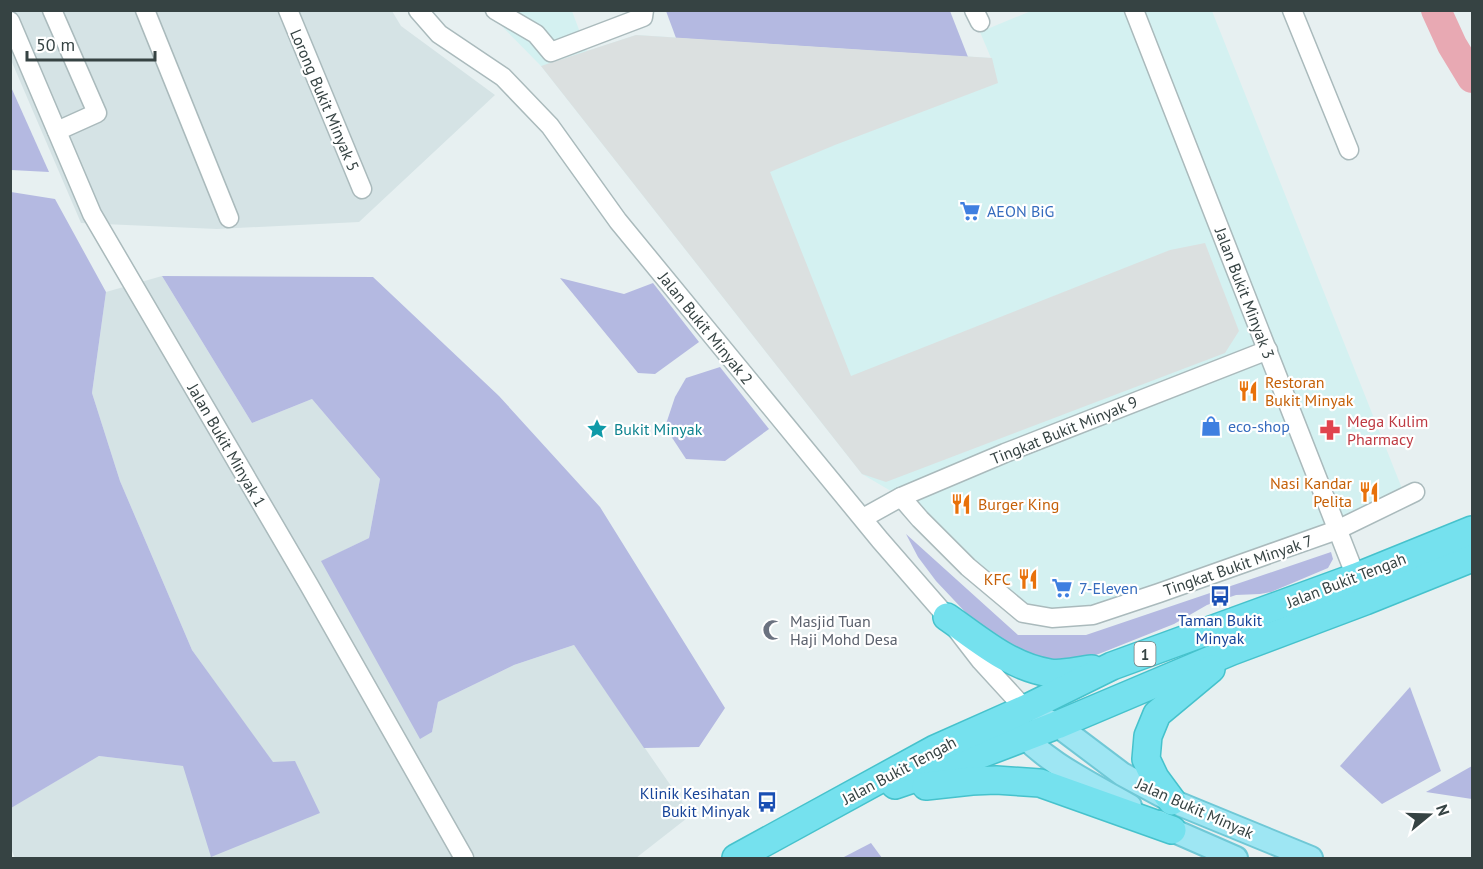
<svg xmlns="http://www.w3.org/2000/svg" width="1483" height="869" font-family="'PT Sans',sans-serif">
  <rect width="100%" height="100%" fill="#e7f0f1"/>
  <g fill="#d5e3e5">
    <path d="M10 11H392L401 26 495 95 359 222 217 229 81 223 11 60Z"/>
    <path d="M162 276 252 423 312 399 380 479 369 538 322 561 432 732 438 702 514 665 574 645 691 815 636 858H15L11 849 10 808 99 756 183 766 273 763 192 650 120 481 92 393 106 292Z"/>
  </g>
  <path fill="#d4f1f1" d="M487 11H572L587 51 636 35 991 58 980 32 1031 11H1212L1405 496 1093 615 1023 613 901 497 862 474 541 66Z"/>
  <g fill="#b4b9e1">
    <path d="M666 11H950L968 57 676 38Z"/>
    <path d="M10 87H11L49 172 11 170Z"/>
    <path d="M11 192 55 199 106 292 92 393 120 481 192 650 273 762 295 761 320 813 211 857 183 766 99 756 11 808Z"/>
    <path d="M162 276 373 277 499 396 600 507 725 708 699 747 644 748 574 645 514 665 438 702 432 732 420 739 321 561 369 538 380 479 312 399 252 423Z"/>
    <path d="M560 278 624 294 653 283 699 342 655 374 638 373Z"/>
    <path d="M720 367 769 429 725 461 686 459 665 427 675 397 686 378Z"/>
    <path d="M906 534 1018 635H1086L1331 552 1333 559 1328 568 1271 592 1260 594 1236 595 1207 605 1174 624 1076 663 1055 668 985 633 936 581 918 557Z"/>
    <path d="M1410 687 1441 771 1382 804 1340 766Z"/>
    <path d="M1472 766V799L1426 792Z"/>
    <path d="M871 843 882 858H842Z"/>
  </g>
  <path fill="#dbe0e0" d="M636 35 992 58 998 83 835 145 770 172 851 376 1170 250 1205 243 1239 331 1225 353 886 482 862 474 541 66Z"/>
  <g fill="none" stroke-linecap="round" stroke-linejoin="round">
    <path stroke="#e8a9b3" stroke-width="30" d="M1436 10 1452 45 1472 78"/>
    <g stroke="#aababc" stroke-width="21">
      <g id="minor">
        <path d="M52 10 97 113 57 131"/>
        <path d="M145 10 229 218"/>
        <path d="M288 10 362 189"/>
        <path d="M418 10 439 34 503 77 550 126 618 221 880 540 947 617 981 661 1025 709"/>
        <path d="M495 10 536 34 551 52 643 17 644 10"/>
        <path d="M974 10 980 22"/>
        <path d="M1134 10 1356 577"/>
        <path d="M1292 10 1349 150"/>
        <path d="M10 21 92 214 309 585 464 858"/>
        <path d="M901 497 920 519 968 567 1023 613 1052 618 1093 615 1159 593 1337 530 1415 492"/>
        <path d="M863 518 901 497 1005 453 1268 350"/>
      </g>
    </g>
    <g stroke="#70c8d6" stroke-width="26">
      <g id="major">
        <path d="M1043 718 1057 725 1122 774 1172 801 1311 858"/>
        <path d="M1015 726C1042 761 1092 784 1130 806"/>
        <path d="M1159 822 1172 830 1236 858"/>
      </g>
    </g>
    <g stroke="#46c2cc" stroke-width="30">
      <g id="highway">
        <path d="M947 617C979 639 1010 667 1050 673 1063 675 1079 670 1092 669"/>
        <path d="M895 785 939 770 1057 725 1232 651 1365 601 1472 558"/>
        <path d="M926 786 972 781 996 780 1040 783 1172 830"/>
        <path d="M1172 801 1155 778 1146 759 1148 736 1157 714 1211 669"/>
        <path d="M736 858 935 749 1025 709 1112 666 1356 577 1472 530"/>
      </g>
    </g>
    <use href="#minor" stroke="#fff" stroke-width="18"/>
    <use href="#major" stroke="#9ee6f3" stroke-width="22"/>
    <use href="#highway" stroke="#75e1ee" stroke-width="27"/>
  </g>
  <defs>
    <g id="supermarket-bare" transform="scale(1.62)"><path d="M-6-5.5h2.5l.6 2H6L4.5 2H-2.5L-4.4-4H-6ZM-1.5 3.2a1.3 1.3 0 1 0 .1 0ZM3 3.2a1.3 1.3 0 1 0 .1 0Z" fill="#3f7fe0" stroke="#fff" stroke-width="2.5" paint-order="stroke"/></g>
    <g id="restaurant-bare" transform="scale(1.62)"><path d="M-5-6h1v4h1v-4h1v4h1v-4h1v5L-1.5 .5V6h-2V.5L-5-1ZM5-6V6H3V1.5H1.5Q1.5-4 5-6Z" fill="#e8710a" stroke="#fff" stroke-width="2.5" paint-order="stroke"/></g>
    <g id="shop-bare" transform="scale(1.62)"><path d="M-5-2.5h2.3a2.7 3.5 0 0 1 5.4 0H5L5.5 6h-11ZM-1.5-2.5h3a1.5 2.3 0 0 0-3 0Z" fill="#3f7fe0" stroke="#fff" stroke-width="2.5" paint-order="stroke"/></g>
    <g id="sight-bare" transform="scale(1.62)"><path d="M0-6L1.8-2.2L6-1.7L2.9 1.2L3.7 5.4L0 3.3L-3.7 5.4L-2.9 1.2L-6-1.7L-1.8-2.2Z" fill="#0f9aa8" stroke="#fff" stroke-width="2.5" paint-order="stroke"/></g>
    <g id="pharmacy-bare" transform="scale(1.62)"><path d="M-2-6h4v4h4v4h-4v4h-4v-4h-4v-4h4Z" fill="#e0444e" stroke="#fff" stroke-width="2.5" paint-order="stroke"/></g>
    <g id="bus-bare" transform="scale(1.62)"><path d="M-5-6H5V4H4V6H2V4H-2V6H-4V4H-5ZM-3.5-4V0h7V-4ZM-3.5 1.2v1.5H-2V1.2ZM2 1.2v1.5H3.5V1.2Z" fill="#1a4fb4" stroke="#fff" stroke-width="2.5" paint-order="stroke"/></g>
    <g id="mosque-bare" transform="scale(1.62)"><path d="M3.5-4.9A6 6 0 1 0 3.5 4.9A5 5 0 1 1 3.5-4.9Z" fill="#6b7280" stroke="#fff" stroke-width="2.5" paint-order="stroke"/></g>
  </defs>
  <g fill-rule="evenodd">
    <use href="#supermarket-bare" x="970" y="211"/>
    <use href="#restaurant-bare" x="1248" y="391"/>
    <use href="#shop-bare" x="1211" y="426"/>
    <use href="#sight-bare" x="597" y="429"/>
    <use href="#pharmacy-bare" x="1330" y="430"/>
    <use href="#restaurant-bare" x="1369" y="492"/>
    <use href="#restaurant-bare" x="961" y="504"/>
    <use href="#restaurant-bare" x="1028" y="579"/>
    <use href="#supermarket-bare" x="1062" y="588"/>
    <use href="#bus-bare" x="1220" y="596"/>
    <use href="#mosque-bare" x="773" y="630"/>
    <use href="#bus-bare" x="767" y="802"/>
  </g>
  <g text-anchor="middle" dominant-baseline="central" stroke-width="4.5" stroke-linejoin="round" paint-order="stroke">
    <rect fill="#fff" stroke="#727b7b" stroke-width="1.5" x="1134.5" y="642" width="21" height="24" rx="4.5"/>
    <g font-size="15" font-weight="bold" fill="#364343">
      <text x="1145" y="654">1</text>
    </g>
    <g font-size="16" fill="#364343" stroke="#fff">
      <text transform="translate(325 100) rotate(67)">Lorong Bukit Minyak 5</text>
      <text transform="translate(1245 293) rotate(69)">Jalan Bukit Minyak 3</text>
      <text transform="translate(706 328) rotate(51)">Jalan Bukit Minyak 2</text>
      <text transform="translate(1064 430) rotate(-22)">Tingkat Bukit Minyak 9</text>
      <text transform="translate(227 445) rotate(60)">Jalan Bukit Minyak 1</text>
      <text transform="translate(1238 565) rotate(-19)">Tingkat Bukit Minyak 7</text>
      <text transform="translate(1346 580) rotate(-21)">Jalan Bukit Tengah</text>
      <text transform="translate(899 770) rotate(-28)">Jalan Bukit Tengah</text>
      <text transform="translate(1195 808) rotate(24)">Jalan Bukit Minyak</text>
    </g>
    <g font-size="16" fill="#366cbe" stroke="#fff" text-anchor="start">
      <text x="987" y="211">AEON BiG</text>
      <text x="1228" y="426">eco-shop</text>
      <text x="1079" y="588">7-Eleven</text>
    </g>
    <g font-size="16" fill="#c56008" stroke="#fff" text-anchor="start">
      <text x="1265" y="382">Restoran<tspan x="1265" dy="18">Bukit Minyak</tspan></text>
      <text x="1352" y="483" text-anchor="end">Nasi Kandar<tspan x="1352" dy="18">Pelita</tspan></text>
      <text x="978" y="504">Burger King</text>
      <text x="1011" y="579" text-anchor="end">KFC</text>
    </g>
    <g font-size="16" fill="#be3a42" stroke="#fff" text-anchor="start">
      <text x="1347" y="421">Mega Kulim<tspan x="1347" dy="18">Pharmacy</tspan></text>
    </g>
    <g font-size="16" fill="#0d838f" stroke="#fff" text-anchor="start">
      <text x="614" y="429">Bukit Minyak</text>
    </g>
    <g font-size="16" fill="#164399" stroke="#fff">
      <text x="1220" y="620">Taman Bukit<tspan x="1220" dy="18">Minyak</tspan></text>
      <text x="750" y="793" text-anchor="end">Klinik Kesihatan<tspan x="750" dy="18">Bukit Minyak</tspan></text>
    </g>
    <g font-size="16" fill="#5b616d" stroke="#fff" text-anchor="start">
      <text x="790" y="621">Masjid Tuan<tspan x="790" dy="18">Haji Mohd Desa</tspan></text>
    </g>
  </g>
  <rect width="1483" height="869" fill="none" stroke="#364343" stroke-width="24"/>
  <g transform="translate(1429 815) rotate(71)" stroke="#ffffff" stroke-width="4.5" paint-order="stroke">
  <path d="M0-4.5L10 22L0 15L-10 22Z" fill="#364343"/>
  <text y="-9" font-size="16" font-weight="bold" text-anchor="middle" fill="#364343">N</text>
  </g>
  <path d="M27 51v9h128v-9" fill="none" stroke="#364343" stroke-width="3"/>
  <text x="36" y="51" font-size="18" fill="#364343" stroke="#ffffff" stroke-width="4.5" paint-order="stroke">50 m</text>
</svg>
